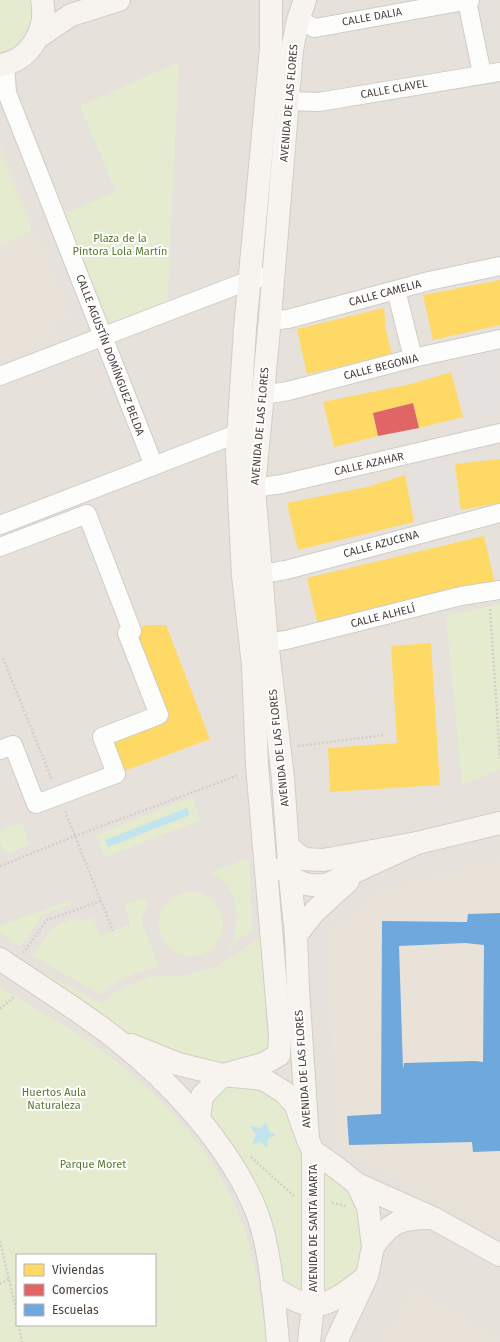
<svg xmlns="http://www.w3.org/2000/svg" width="500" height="1342" font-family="'Fira Sans',sans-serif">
  <rect width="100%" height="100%" fill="#f3f0ed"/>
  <path fill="#e7e1dc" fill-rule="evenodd" d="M0 0H500V1342H0ZM17 1255H155V1325H17Z"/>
  <g fill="#e9e2d9">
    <path d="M0 137 70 317 50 325 55 337 0 359Z"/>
    <path d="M500 859V1229H488L337 1147 327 934 381 891Z"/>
    <path d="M414 1288 500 1341V1342H381Z"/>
  </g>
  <g fill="#e5ebcf" fill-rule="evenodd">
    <path d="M0 0H33L36 18 23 46 0 58Z"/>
    <path d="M179 62 167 311 102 336 56 217 116 192 80 106Z"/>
    <path d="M0 150 32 231 0 244Z"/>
    <path d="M500 604V770L462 784 446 616Z"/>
    <path d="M192 797 201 820 105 857 96 835Z"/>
    <path d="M22 822 30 845 6 854 0 841V831Z"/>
    <path d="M249 858 253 932 242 937 227 951C244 927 239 885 211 872Z"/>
    <circle cx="191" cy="924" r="32"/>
    <path d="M145 897 148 905 141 920 159 967C136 971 118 978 101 995L33 956 52 928 77 917 79 922 93 918 101 936 130 924 124 905Z"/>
    <path d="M70 900 72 904 43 915 20 947 0 933V926Z"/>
    <path d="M260 938 268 1044 263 1052 251 1058 219 1065 161 1055 38 970 102 1003 107 1001 112 994 124 987 152 976H183L218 966Z"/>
    <path d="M0 987C28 1005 58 1021 85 1039 157 1087 225 1159 249 1243 258 1275 262 1309 267 1342H0ZM17 1255H155V1325H17Z"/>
    <path d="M229 1085 262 1089 287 1111 304 1148 302 1293 282 1279 209 1116 210 1103Z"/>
    <path d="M322 1169 349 1192 360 1212 365 1244 358 1269 339 1283 320 1292Z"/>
  </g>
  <g fill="#e5e1de">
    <path d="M493 345 500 388V412L469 417 458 351Z"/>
    <path d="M447 458 460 520 424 527 411 465Z"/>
  </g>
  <g fill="#c1e4ee">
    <path d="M187 808 190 815 108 847 105 840Z"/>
    <path d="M266 1122 269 1131 276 1135 268 1139 267 1148 261 1142 252 1144 256 1135 250 1126 260 1128Z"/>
  </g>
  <g fill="#ffd966">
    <path d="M500 280V325L433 340 423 295Z"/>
    <path d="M384 308 386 330 392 355 307 374 297 329Z"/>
    <path d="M451 372 463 417 419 428 413 403 373 413 378 436 334 447 323 402 411 384Z"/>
    <path d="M500 459V503L461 510 455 464Z"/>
    <path d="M405 475 414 522 298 550 287 503 367 487Z"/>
    <path d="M484 536 495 583 318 625 307 578Z"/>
    <path d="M147 625H166L210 739 116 774 102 737 159 715 127 633Z"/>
    <path d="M431 643 440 785 330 792 328 748 397 743 391 646Z"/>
  </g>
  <path fill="#e06666" d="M413 403 419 428 378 436 373 413Z"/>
  <path fill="#6fa8dc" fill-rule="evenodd" d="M500 913V1151L473 1152 472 1142 349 1145 347 1116 381 1114 382 921 467 922 468 914ZM465 943 484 945 483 1062 475 1061 404 1063 403 1069 399 946Z"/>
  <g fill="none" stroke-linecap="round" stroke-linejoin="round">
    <g stroke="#cfccc9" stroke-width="20">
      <g id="street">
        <path d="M467 1 482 74"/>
        <path d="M298 20 315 28 470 0"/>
        <path d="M5 64 7 93 154 466"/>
        <path d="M288 101 319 102 500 72"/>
        <path d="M396 290 413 358"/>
        <path d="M270 321 288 319 429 281 500 266"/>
        <path d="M0 376 250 280 274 275"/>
        <path d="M263 395 288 391 413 358 500 339"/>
        <path d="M242 493 254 488 282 484 500 433"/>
        <path d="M0 525 239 433"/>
        <path d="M0 547 87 514 132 631 127 633 159 715 102 737 116 774 36 804 13 745 0 750"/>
        <path d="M261 574 286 570 500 513"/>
        <path d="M267 643 286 640 461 596 500 590"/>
      </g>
    </g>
    <g stroke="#d3cdc6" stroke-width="24">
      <g id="secondary">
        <path d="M305 0 298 20 292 50 269 329 254 488 266 632 283 778 290 877 296 935 298 988 308 1140"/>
        <path d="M37 38 71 15 119 0"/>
        <path d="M0 65C31 61 48 28 42 0"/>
        <path d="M288 846 303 859 323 860 417 843 500 823"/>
        <path d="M283 868C294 883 308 887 326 885L417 843"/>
        <path d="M296 935 315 911 348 881"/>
        <path d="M0 959C38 985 79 1010 115 1038 171 1082 231 1147 257 1213 271 1250 274 1302 278 1342"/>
        <path d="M131 1045 178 1064 223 1075 263 1079 284 1092 295 1104 308 1140 313 1151V1305L309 1342"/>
        <path d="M199 1118 202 1096 223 1075 263 1064 279 1055 280 1035 257 765 253 665 243 576 237 454 245 329 271 48V0"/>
        <path d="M357 1184 433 1218 500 1255"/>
        <path d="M373 1247C390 1222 400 1218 430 1218"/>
        <path d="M272 1287C284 1294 298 1304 312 1305 330 1307 353 1287 367 1276L373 1247 368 1207 357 1184 337 1168 313 1151"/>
        <path d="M336 1342 365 1280"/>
      </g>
    </g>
    <g stroke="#d3d0cc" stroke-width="2.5" stroke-dasharray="2 2" stroke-linecap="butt">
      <path d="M490 609 500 758"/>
      <path d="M3 658 52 780"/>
      <path d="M298 746 385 735"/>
      <path d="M65 811 113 931"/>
      <path d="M0 866 75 836 239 775"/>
      <path d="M23 953 47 920 101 901"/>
      <path d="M0 1009 15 996"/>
      <path d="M251 1157 294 1196"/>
      <path d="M332 1203 347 1206"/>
      <path d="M0 1241 17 1314"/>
      <path d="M0 1284 9 1279"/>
      <path d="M19 1325 22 1342"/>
    </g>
    <use href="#street" stroke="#fdfdfc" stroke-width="18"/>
    <use href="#secondary" stroke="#f7f4f0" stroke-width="22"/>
  </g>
  <g text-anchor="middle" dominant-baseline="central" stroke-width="4" stroke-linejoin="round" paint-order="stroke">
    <g font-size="11" fill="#494039" stroke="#fff">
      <text transform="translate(372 17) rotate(-10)">CALLE DALIA</text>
      <text transform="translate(394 89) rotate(-10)">CALLE CLAVEL</text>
      <text transform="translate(289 103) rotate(-85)">AVENIDA DE LAS FLORES</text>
      <text transform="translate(385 293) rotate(-15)">CALLE CAMELIA</text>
      <text transform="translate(110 355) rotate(69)">CALLE AGUSTÍN DOMÍNGUEZ BELDA</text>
      <text transform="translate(381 367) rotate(-14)">CALLE BEGONIA</text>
      <text transform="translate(260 426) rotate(-85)">AVENIDA DE LAS FLORES</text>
      <text transform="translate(369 464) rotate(-13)">CALLE AZAHAR</text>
      <text transform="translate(381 544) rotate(-15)">CALLE AZUCENA</text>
      <text transform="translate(383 616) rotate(-14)">CALLE ALHELÍ</text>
      <text transform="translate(279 748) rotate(-96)">AVENIDA DE LAS FLORES</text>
      <text transform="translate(303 1069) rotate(-94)">AVENIDA DE LAS FLORES</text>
      <text transform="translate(313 1228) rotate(-90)">AVENIDA DE SANTA MARTA</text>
    </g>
    <g font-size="11" fill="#587a2e" stroke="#fff">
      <text x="120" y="238">Plaza de la<tspan x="120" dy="13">Pintora Lola Martín</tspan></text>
      <text x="54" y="1092">Huertos Aula<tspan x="54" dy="13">Naturaleza</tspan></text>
      <text x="93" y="1164">Parque Moret</text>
    </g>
  </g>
  <rect x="16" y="1254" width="140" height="72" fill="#ffffff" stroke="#b6b3b0"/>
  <rect x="24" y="1264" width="20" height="12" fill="#ffd966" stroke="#b6b3b0"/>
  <text x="52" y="1274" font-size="12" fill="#494039">Viviendas</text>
  <rect x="24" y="1284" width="20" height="12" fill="#e06666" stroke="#b6b3b0"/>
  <text x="52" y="1294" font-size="12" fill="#494039">Comercios</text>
  <rect x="24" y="1304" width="20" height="12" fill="#6fa8dc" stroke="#b6b3b0"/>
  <text x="52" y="1314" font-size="12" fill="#494039">Escuelas</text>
</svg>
